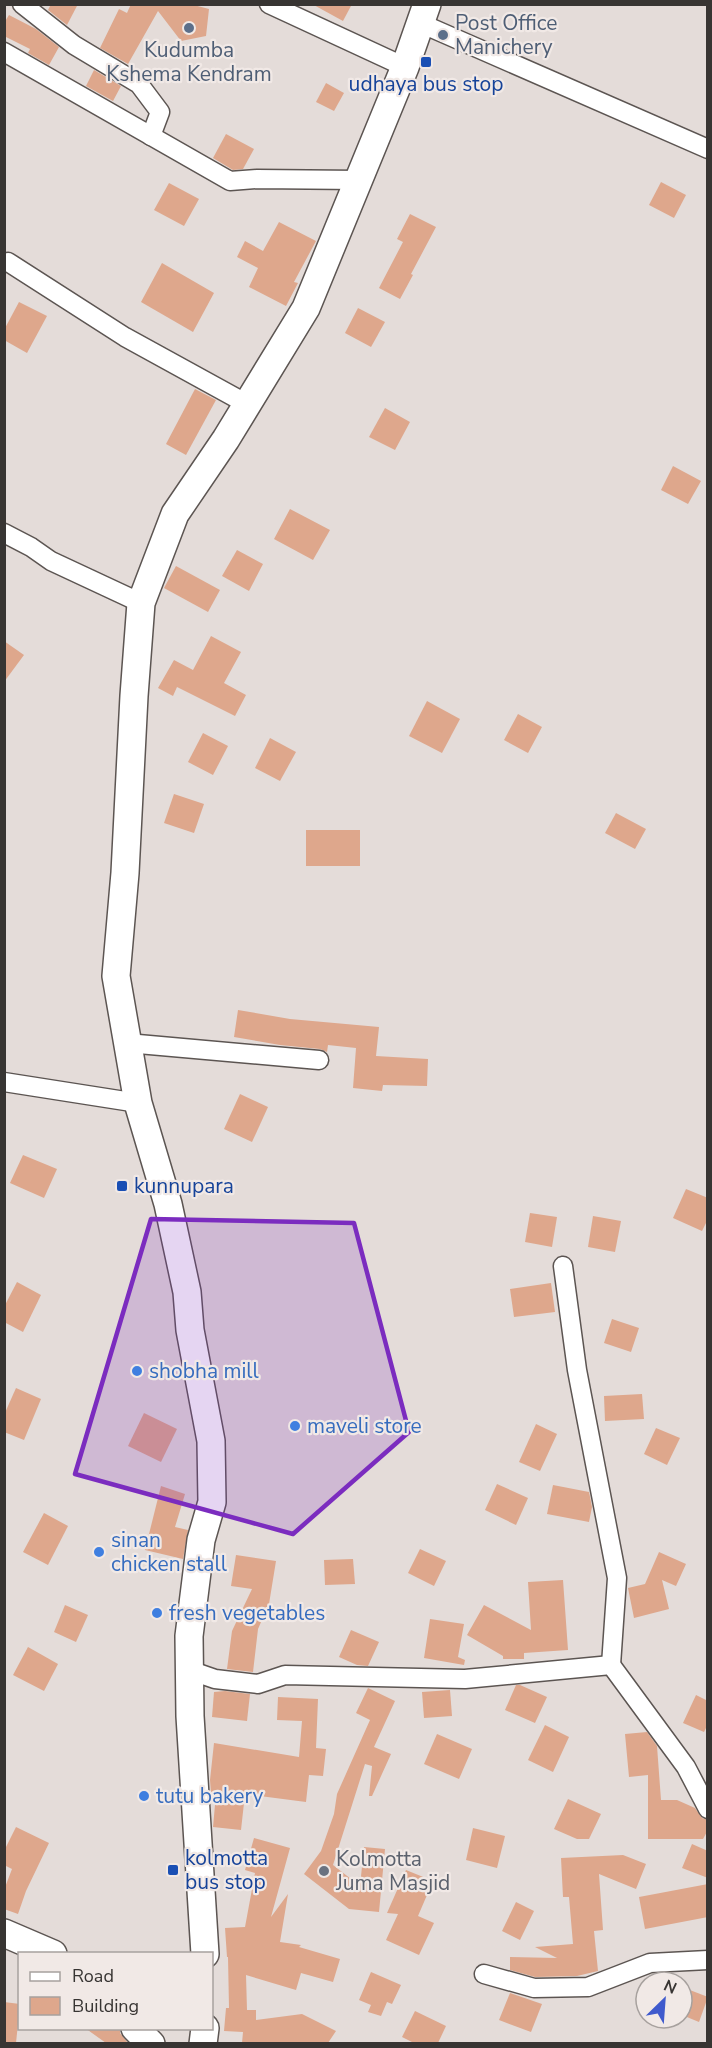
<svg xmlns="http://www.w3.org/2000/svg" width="712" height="2048" font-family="'Nunito Sans',sans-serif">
  <rect width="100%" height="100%" fill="#e4dcd9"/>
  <g fill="#dea78c">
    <path d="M51 4H78L67 25 48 10Z"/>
    <path d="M131 4H190L209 9 206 36 181 41 158 11 128 64 100 48 119 9 127 13Z"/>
    <path d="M312 4H352L343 21Z"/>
    <path d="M9 15 36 29 59 47 49 65 28 53 30 49 4 36V23Z"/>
    <path d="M94 70 121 86 113 101 86 86Z"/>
    <path d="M326 83 344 93 334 111 316 102Z"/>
    <path d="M226 134 254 149 243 169 233 170 213 158Z"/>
    <path d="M661 182 686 195 674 218 649 205Z"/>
    <path d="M169 183 199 199 184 226 154 210Z"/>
    <path d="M410 214 436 227 411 274 413 275 400 299 379 288 403 242 397 239Z"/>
    <path d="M279 222 316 241 294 282 298 283 286 306 249 287 258 268 237 257 245 241 263 251Z"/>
    <path d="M162 263 214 293 193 332 141 302Z"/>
    <path d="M19 302 47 316 27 353 4 340V330Z"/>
    <path d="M358 308 385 322 371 347 345 333Z"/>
    <path d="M195 389 216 400 186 455 166 444Z"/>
    <path d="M385 408 410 422 395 450 369 437Z"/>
    <path d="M673 466 701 481 688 504 661 490Z"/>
    <path d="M290 509 330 530 313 560 274 539Z"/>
    <path d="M237 550 263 564 249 591 222 576Z"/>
    <path d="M176 566 220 590 208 612 164 588Z"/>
    <path d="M211 636 241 652 224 683 246 695 235 716 177 687 173 696 158 688 174 660 193 670Z"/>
    <path d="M4 641 24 655 4 682Z"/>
    <path d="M427 701 460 719 442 753 409 736Z"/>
    <path d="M518 714 542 727 528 753 504 740Z"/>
    <path d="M203 733 228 746 213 775 188 762Z"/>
    <path d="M270 738 296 752 280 781 255 768Z"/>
    <path d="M174 794 204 804 194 833 164 823Z"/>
    <path d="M616 813 646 829 635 849 605 833Z"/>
    <rect x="306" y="830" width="54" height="36"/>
    <path d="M238 1010 290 1019 379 1027 376 1056 428 1059 427 1086 383 1085 382 1091 353 1088 356 1048 328 1045 327 1052 320 1049 280 1045 234 1037Z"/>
    <path d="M240 1094 268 1107 252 1142 224 1129Z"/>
    <path d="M23 1155 57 1169 44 1198 10 1183Z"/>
    <path d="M686 1189 708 1198V1219L702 1231 673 1218Z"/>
    <path d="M530 1213 557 1217 552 1247 525 1242Z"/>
    <path d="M593 1216 621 1221 615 1252 588 1247Z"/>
    <path d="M17 1282 41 1295 23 1332 4 1322V1307Z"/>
    <path d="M551 1283 555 1312 514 1317 510 1289Z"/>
    <path d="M612 1319 639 1328 631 1352 604 1343Z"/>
    <path d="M16 1388 41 1399 24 1440 4 1432V1415Z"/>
    <path d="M642 1394 644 1419 605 1421 604 1396Z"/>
    <path d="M144 1413 177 1429 161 1462 128 1446Z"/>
    <path d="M536 1424 557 1434 540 1471 519 1462Z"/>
    <path d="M656 1428 680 1438 667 1465 644 1454Z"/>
    <path d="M497 1484 528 1498 516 1525 485 1510Z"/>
    <path d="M553 1485 589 1492 592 1507 589 1522 547 1514Z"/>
    <path d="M161 1486 185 1494 175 1527 188 1530 183 1559 145 1550Z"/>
    <path d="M44 1513 68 1526 48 1565 23 1552Z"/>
    <path d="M420 1549 446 1561 434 1586 408 1573Z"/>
    <path d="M659 1552 686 1564 676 1586 662 1580 669 1609 634 1618 628 1588 645 1584Z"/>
    <path d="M236 1555 276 1561 269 1604 258 1629 253 1672 227 1669 232 1631 252 1589 231 1586Z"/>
    <path d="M353 1559 355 1584 325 1585 324 1560Z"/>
    <path d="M563 1580 568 1650 524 1653V1659H503V1656L467 1635 484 1605 531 1630 528 1582Z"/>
    <path d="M65 1605 88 1615 76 1642 54 1632Z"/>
    <path d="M430 1619 464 1624 458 1657 465 1660 464 1665 424 1658Z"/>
    <path d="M351 1630 379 1642 368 1666 357 1665 339 1657Z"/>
    <path d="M28 1647 58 1664 44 1691 13 1675Z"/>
    <path d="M516 1685H520L547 1697 535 1723 505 1710Z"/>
    <path d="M368 1688 395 1701 374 1747 391 1754 372 1796H369L372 1766 365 1764 333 1865 360 1886 364 1847 385 1849 379 1912 349 1909 304 1874 321 1851 334 1814 337 1794 370 1720 356 1713Z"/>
    <path d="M450 1690 452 1716 424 1718 422 1692Z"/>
    <path d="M225 1691 250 1694 247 1721 212 1717 214 1692Z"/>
    <path d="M696 1695 708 1701V1724L704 1732 683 1723Z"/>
    <path d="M278 1697 318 1699 316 1748 326 1749 323 1776 309 1775 306 1802 245 1794 241 1830 213 1827 216 1794 211 1793 210 1780 214 1743 299 1757 302 1721 277 1720Z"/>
    <path d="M545 1725 569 1737 553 1772 528 1760Z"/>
    <path d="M647 1732 657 1746 661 1800H677L695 1808 702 1818 708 1820V1830L703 1839H648V1775L629 1777 625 1734Z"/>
    <path d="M437 1734 472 1749 459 1779 424 1764Z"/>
    <path d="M568 1799 601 1814 589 1839H577L554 1829Z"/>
    <path d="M16 1827 49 1843 26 1891 18 1914 4 1909V1890L12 1869 4 1865V1851Z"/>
    <path d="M473 1828 505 1836 497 1868 466 1860Z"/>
    <path d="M254 1838 290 1848 271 1917 288 1894 280 1942 301 1945 299 1947 340 1959 333 1982 301 1973 296 1990 246 1975 247 2010H256V2020L302 2014 336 2031 328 2043H242L243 2032 224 2031 226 2008H229L228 1957H227L225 1928 245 1927 255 1873 245 1870Z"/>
    <path d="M692 1844 708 1851V1878L682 1868Z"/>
    <path d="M623 1855 646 1864 636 1889 599 1874 603 1930 594 1931 598 1971 577 1976 535 1977 510 1970V1957L557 1958 535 1947 573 1944 569 1897H563L561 1858Z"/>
    <path d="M406 1870 433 1881 418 1916 434 1923 419 1955 386 1940 398 1914 387 1913Z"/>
    <path d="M708 1884V1917L645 1929 639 1897Z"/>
    <path d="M516 1902 534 1911 520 1940 502 1931Z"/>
    <path d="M371 1972 401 1985 392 2004 387 2002 381 2016 368 2012 371 2005 359 2000Z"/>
    <path d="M682 1987 708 1997 699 2022 682 2015Z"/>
    <path d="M510 1993 542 2004 531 2032 499 2020Z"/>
    <path d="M4 2002 20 2004 16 2043H4Z"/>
    <path d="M415 2011 446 2026 438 2043H414L402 2037Z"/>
    <path d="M85 2028H120V2033L128 2043H106Z"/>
  </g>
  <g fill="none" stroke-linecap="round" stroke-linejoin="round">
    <g stroke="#5c5552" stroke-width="21">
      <g id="street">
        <path d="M22 4 74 45 139 84 160 112 151 136"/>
        <path d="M269 4 405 67"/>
        <path d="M420 23 708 149"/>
        <path d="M4 52 230 181 257 179 359 180"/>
        <path d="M8 262 125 337 247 404"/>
        <path d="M4 533 31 547 51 561 141 603"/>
        <path d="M127 1043 319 1060"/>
        <path d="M4 1082 138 1103"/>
        <path d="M563 1266 577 1370 617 1578 611 1665"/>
        <path d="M189 1670 215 1679 258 1684 285 1675 465 1679 611 1665 686 1767 708 1809"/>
        <path d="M484 1974 534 1988 588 1987 650 1963 708 1960"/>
      </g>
    </g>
    <g stroke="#5c5552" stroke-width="30">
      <g id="secondary">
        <path d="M4 1933 53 1954"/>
        <path d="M205 1954 190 1716 189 1636 201 1540 212 1502 211 1441 190 1330 187 1292 168 1204 138 1103 116 976 125 873 134 696 141 603 175 514 226 439 306 308 405 67 427 4"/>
        <path d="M135 2028 151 2044"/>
        <path d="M203 2044 205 2028"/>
      </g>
    </g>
    <use href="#street" stroke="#fff" stroke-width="18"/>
    <use href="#secondary" stroke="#fff" stroke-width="27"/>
  </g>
  <path fill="#7b2cbf" fill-opacity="0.2" stroke="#7b2cbf" stroke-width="4.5" stroke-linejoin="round" d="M151 1219 354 1223 409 1432 293 1534 75 1474Z"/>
  <g fill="#5c6f8a" stroke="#f1e9e6" stroke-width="2">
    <circle cx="189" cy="28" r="6"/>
    <circle cx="443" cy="35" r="6"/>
  </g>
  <g fill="#1a4fb4" stroke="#f1e9e6" stroke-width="2">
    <rect x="420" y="56" width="12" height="12" rx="3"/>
    <rect x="116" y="1180" width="12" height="12" rx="3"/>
    <rect x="167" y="1864" width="12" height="12" rx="3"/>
  </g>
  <g fill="#3f7fe0" stroke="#f1e9e6" stroke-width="2">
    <circle cx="137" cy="1371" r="6"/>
    <circle cx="295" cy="1426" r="6"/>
    <circle cx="99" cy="1552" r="6"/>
    <circle cx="157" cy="1613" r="6"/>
    <circle cx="144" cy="1796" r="6"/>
  </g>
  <circle fill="#6b7280" stroke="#f1e9e6" stroke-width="2" cx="324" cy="1871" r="6"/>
  <g text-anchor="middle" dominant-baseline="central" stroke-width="4.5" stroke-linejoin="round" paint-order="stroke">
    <g font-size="21" fill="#4e5e75" stroke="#f1e9e6" text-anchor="start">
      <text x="455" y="23">Post Office<tspan x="455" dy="24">Manichery</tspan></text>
      <text x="189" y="50" text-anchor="middle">Kudumba<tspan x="189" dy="24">Kshema Kendram</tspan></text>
    </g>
    <g font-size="21" fill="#164399" stroke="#f1e9e6" text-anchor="start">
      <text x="426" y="84" text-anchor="middle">udhaya bus stop</text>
      <text x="134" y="1186">kunnupara</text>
      <text x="185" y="1858">kolmotta<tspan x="185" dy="24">bus stop</tspan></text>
    </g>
    <g font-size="21" fill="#366cbe" stroke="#f1e9e6" text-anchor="start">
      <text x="149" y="1371">shobha mill</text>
      <text x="307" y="1426">maveli store</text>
      <text x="111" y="1540">sinan<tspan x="111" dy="24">chicken stall</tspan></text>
      <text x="169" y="1613">fresh vegetables</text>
      <text x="156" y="1796">tutu bakery</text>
    </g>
    <g font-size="21" fill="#5b616d" stroke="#f1e9e6" text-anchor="start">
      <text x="336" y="1859">Kolmotta<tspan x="336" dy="24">Juma Masjid</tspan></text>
    </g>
  </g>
  <rect width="712" height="2048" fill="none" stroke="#383533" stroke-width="12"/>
  <rect x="18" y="1952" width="195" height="78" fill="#f1e9e6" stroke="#a7a19e" stroke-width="1.5"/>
  <rect x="30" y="1972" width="30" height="9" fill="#ffffff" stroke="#a7a19e" stroke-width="1.5"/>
  <text x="72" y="1982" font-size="18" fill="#383533">Road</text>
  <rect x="30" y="1997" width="30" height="18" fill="#dea78c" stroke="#a7a19e" stroke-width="1.5"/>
  <text x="72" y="2012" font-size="18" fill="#383533">Building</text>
  <g transform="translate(664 2000) rotate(25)"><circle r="28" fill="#f1e9e6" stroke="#a7a19e" stroke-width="1.5"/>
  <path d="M0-4.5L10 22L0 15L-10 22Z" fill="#3f5acd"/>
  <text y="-9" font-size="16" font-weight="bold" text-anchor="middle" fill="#383533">N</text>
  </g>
</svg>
